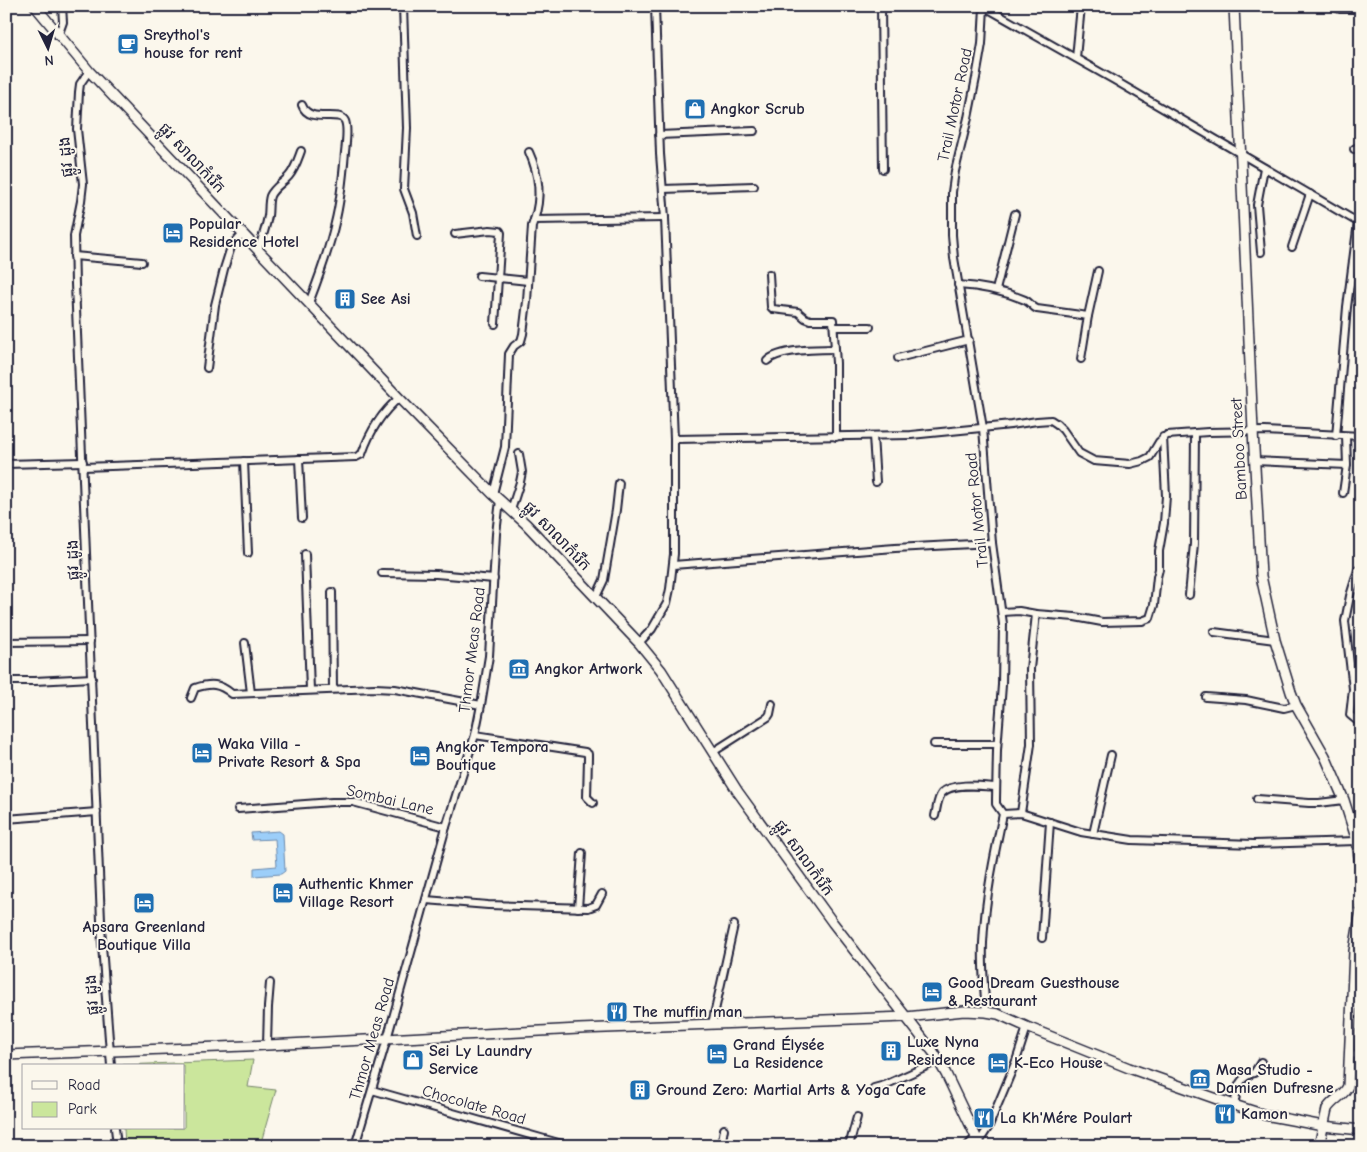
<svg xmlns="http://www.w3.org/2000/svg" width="1367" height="1152" font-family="'Comic Neue','Noto Sans Khmer',sans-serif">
  <rect width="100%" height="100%" fill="#fbf7ec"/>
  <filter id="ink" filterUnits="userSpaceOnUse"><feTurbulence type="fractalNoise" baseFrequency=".02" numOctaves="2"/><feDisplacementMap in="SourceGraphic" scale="10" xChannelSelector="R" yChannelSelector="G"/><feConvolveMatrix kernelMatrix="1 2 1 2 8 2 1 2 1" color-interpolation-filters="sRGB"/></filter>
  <g filter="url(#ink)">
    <path fill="#cbe69c" stroke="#76846c" d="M253 1060 248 1087 276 1090 260 1146H125L124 1128H184V1066L122 1065Z"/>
    <path fill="#9ccef9" stroke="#6b89ad" d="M279 831 283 834 285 871 281 874 254 876V868L277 866 275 839 252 840 251 833Z"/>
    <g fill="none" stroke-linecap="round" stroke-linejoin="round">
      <g stroke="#22223b" stroke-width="10">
        <g id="street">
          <path d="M403 6 407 128 404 189 413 213 417 236"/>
          <path d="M881 6 883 169"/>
          <path d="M983 6 1114 80 1361 224"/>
          <path d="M1331 6 1340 9H1361"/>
          <path d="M984 7 982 44 976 78 968 118 955 171 952 192V235L954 258 983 428 992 543 1003 624 1002 685 997 750 996 799V804L1003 814C994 856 985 900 983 943 982 966 984 989 986 1012"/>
          <path d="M58 36 63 22 62 6"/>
          <path d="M1076 58 1081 6"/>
          <path d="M89 71 80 84 79 92 77 129 83 184 81 201 74 236 75 284 102 945 111 1066"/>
          <path d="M302 105C309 125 340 109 345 121 348 128 346 144 345 152 343 176 341 200 335 223 329 250 319 277 309 303"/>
          <path d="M659 135 754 131"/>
          <path d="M1354 149 1361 145"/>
          <path d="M529 152C539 174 542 197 534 220"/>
          <path d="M663 189 754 186"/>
          <path d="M455 234 490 230 500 231 501 233 495 324"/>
          <path d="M1292 247 1310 194"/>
          <path d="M258 250C262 239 266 227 268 216 269 209 268 202 270 196 274 187 283 183 289 176 295 169 298 159 301 151"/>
          <path d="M1261 252 1257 205 1264 168"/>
          <path d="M74 256 142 262"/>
          <path d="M769 274 771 307 773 309 798 312 805 318 810 320H833L836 363V437"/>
          <path d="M479 276 528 281"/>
          <path d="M958 285C981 286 1003 291 1025 300 1030 302 1032 307 1037 309L1088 316 1081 359"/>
          <path d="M996 290 1015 214"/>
          <path d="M1088 316 1098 271"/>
          <path d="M834 327H870"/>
          <path d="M898 358 969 340"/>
          <path d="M767 361C779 349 818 349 835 349"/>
          <path d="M207 368 215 305 224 269 231 247 243 234"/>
          <path d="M873 436 876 482"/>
          <path d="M1336 436 1347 307 1358 222"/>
          <path d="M674 439 911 435 1011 425 1037 421 1051 420 1057 424 1063 430 1079 453 1094 461 1130 464 1142 461 1150 457 1159 442 1167 435 1208 432 1265 431 1361 436"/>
          <path d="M299 459 302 518"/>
          <path d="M244 461 248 553"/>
          <path d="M1254 461 1347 465"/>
          <path d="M6 464 83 462"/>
          <path d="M83 467 356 457 362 454C370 431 381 413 399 398"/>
          <path d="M1343 493 1347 465 1346 436"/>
          <path d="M493 494 505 447 509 354 514 346 521 341 523 334 527 301 532 226 534 220 665 218"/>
          <path d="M511 510 520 482 522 472 519 454"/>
          <path d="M305 554 310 690"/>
          <path d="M673 565 895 548 992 543"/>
          <path d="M1358 570 1350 596 1345 621 1353 689 1350 715 1361 724"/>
          <path d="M382 573 436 574 494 579"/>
          <path d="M332 592 333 689"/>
          <path d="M1189 595 1194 544 1195 433"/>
          <path d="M596 597 604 580 616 510 619 483"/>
          <path d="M1002 612 1019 611 1036 614"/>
          <path d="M1214 632 1275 640"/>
          <path d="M6 642 90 641"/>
          <path d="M245 643 251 693"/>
          <path d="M639 643 652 629 667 603 670 589 674 554V439L665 218 660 154 655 6"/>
          <path d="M6 681H35L92 678"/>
          <path d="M1206 697 1246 700 1284 708 1296 705"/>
          <path d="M191 698 195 688C211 683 219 683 232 694L375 688 395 689 481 705"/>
          <path d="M475 735 585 752 588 754V758L587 797 593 803"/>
          <path d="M934 744H997"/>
          <path d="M713 752 768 717 770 714 772 704"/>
          <path d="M1257 799 1309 803H1319L1344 800"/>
          <path d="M238 809 332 802H353L446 827"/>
          <path d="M1021 813 1031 744 1030 669 1036 614 1075 617 1102 622 1142 621 1150 618 1154 605 1157 577 1159 569V551L1164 523 1166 496 1163 437"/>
          <path d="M1003 814 1021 813 1081 832 1132 840 1254 844 1357 841"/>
          <path d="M935 816C937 808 937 799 942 793 952 782 983 786 996 787"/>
          <path d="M6 819 97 812"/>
          <path d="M1093 834 1111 755"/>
          <path d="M426 900 488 905 588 908 596 905 602 894"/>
          <path d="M578 908 582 853"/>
          <path d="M1042 938 1050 822"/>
          <path d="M712 1024 734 925"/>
          <path d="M267 1045 268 1007 270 983"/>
          <path d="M1350 1054 1361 1055"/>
          <path d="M874 1088 885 1085 938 1061"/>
          <path d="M372 1090 569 1146"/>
          <path d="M1234 1105C1238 1089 1236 1079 1254 1073L1261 1062"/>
          <path d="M115 1128 117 1146"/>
          <path d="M979 1142 988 1128 1016 1061 1027 1027"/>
          <path d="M355 1146 387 1039 446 827 475 735 481 705 489 656 496 534 500 500"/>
          <path d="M721 1146 724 1129"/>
          <path d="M849 1146 857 1117"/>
          <path d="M967 1146 976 1137"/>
        </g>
      </g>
      <g stroke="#22223b" stroke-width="12">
        <g id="secondary">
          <path d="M35 6 89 71 258 250 399 398 493 494 526 524 639 643 661 670 738 792 833 923 934 1053 946 1074 976 1137 981 1146"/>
          <path d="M1234 6 1253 431 1261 576 1275 640 1291 692 1296 705 1325 756 1344 800 1357 841 1361 873"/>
          <path d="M6 1055 246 1046 579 1029 906 1017 964 1011 986 1012 998 1014 1027 1027 1129 1068 1234 1105 1265 1115 1292 1120 1323 1126 1361 1130"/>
          <path d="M1319 1146 1327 1109C1332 1100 1344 1096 1348 1086L1354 951 1361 910"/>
        </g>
      </g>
      <use href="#street" stroke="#fbf7ec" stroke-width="6"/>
      <use href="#secondary" stroke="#fbf7ec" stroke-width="9"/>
    </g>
  </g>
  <defs>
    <g id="cafe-square" transform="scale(1.125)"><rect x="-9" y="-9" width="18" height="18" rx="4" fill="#1f6fb2" stroke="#fbf7ec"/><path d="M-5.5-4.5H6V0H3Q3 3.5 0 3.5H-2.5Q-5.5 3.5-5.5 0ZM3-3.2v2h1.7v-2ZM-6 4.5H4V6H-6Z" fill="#fff"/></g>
    <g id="shop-square" transform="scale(1.125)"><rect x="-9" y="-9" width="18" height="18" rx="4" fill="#1f6fb2" stroke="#fbf7ec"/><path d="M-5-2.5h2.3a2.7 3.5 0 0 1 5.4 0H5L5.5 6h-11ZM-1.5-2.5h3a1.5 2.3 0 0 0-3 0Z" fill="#fff"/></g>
    <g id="hotel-square" transform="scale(1.125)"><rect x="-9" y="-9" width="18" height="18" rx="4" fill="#1f6fb2" stroke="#fbf7ec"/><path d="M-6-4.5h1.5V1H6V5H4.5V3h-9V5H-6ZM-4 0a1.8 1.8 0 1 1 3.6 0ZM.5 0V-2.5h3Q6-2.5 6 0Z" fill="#fff"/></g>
    <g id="building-square" transform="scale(1.125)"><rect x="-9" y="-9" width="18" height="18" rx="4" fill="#1f6fb2" stroke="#fbf7ec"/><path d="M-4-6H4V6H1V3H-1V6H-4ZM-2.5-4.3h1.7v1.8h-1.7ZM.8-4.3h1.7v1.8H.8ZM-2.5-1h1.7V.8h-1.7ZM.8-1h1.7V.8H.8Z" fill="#fff"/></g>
    <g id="museum-square" transform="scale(1.125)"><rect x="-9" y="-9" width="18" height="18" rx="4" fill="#1f6fb2" stroke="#fbf7ec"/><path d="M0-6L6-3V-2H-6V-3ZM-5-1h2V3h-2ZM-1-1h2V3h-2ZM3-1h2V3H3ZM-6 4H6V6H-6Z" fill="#fff"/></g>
    <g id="restaurant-square" transform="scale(1.125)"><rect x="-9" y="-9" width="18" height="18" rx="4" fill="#1f6fb2" stroke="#fbf7ec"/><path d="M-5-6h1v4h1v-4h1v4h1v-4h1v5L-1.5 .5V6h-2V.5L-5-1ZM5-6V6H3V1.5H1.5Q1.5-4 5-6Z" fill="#fff"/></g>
  </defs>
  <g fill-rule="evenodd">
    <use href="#cafe-square" x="128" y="44"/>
    <use href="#shop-square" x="695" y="109"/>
    <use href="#hotel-square" x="173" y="233"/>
    <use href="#building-square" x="345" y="299"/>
    <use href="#museum-square" x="519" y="669"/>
    <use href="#hotel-square" x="202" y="753"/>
    <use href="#hotel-square" x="420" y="756"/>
    <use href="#hotel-square" x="283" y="893"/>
    <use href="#hotel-square" x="144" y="903"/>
    <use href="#hotel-square" x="932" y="992"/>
    <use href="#restaurant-square" x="617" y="1012"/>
    <use href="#building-square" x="891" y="1051"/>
    <use href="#hotel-square" x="717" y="1054"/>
    <use href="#shop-square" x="413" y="1060"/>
    <use href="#hotel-square" x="998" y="1063"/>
    <use href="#museum-square" x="1200" y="1079"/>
    <use href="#building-square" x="640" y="1090"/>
    <use href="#restaurant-square" x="1225" y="1114"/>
    <use href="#restaurant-square" x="984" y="1118"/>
  </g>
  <g text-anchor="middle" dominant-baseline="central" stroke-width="4" stroke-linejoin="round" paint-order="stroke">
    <g font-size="16" font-weight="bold" fill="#22223b" stroke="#fbf7ec" text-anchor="start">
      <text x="144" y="35">Sreythol's<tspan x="144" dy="18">house for rent</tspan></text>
      <text x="711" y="109">Angkor Scrub</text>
      <text x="189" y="224">Popular<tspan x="189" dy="18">Residence Hotel</tspan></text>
      <text x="361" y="299">See Asi</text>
      <text x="535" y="669">Angkor Artwork</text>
      <text x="218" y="744">Waka Villa -<tspan x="218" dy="18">Private Resort &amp; Spa</tspan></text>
      <text x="436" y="747">Angkor Tempora<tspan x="436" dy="18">Boutique</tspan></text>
      <text x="299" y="884">Authentic Khmer<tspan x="299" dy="18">Village Resort</tspan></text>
      <text x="144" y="927" text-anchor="middle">Apsara Greenland<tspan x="144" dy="18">Boutique Villa</tspan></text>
      <text x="948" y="983">Good Dream Guesthouse<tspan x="948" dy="18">&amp; Restaurant</tspan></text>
      <text x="633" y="1012">The muffin man</text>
      <text x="907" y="1042">Luxe Nyna<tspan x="907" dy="18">Residence</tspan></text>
      <text x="733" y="1045">Grand Élysée<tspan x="733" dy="18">La Residence</tspan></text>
      <text x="429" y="1051">Sei Ly Laundry<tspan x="429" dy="18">Service</tspan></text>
      <text x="1014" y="1063">K-Eco House</text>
      <text x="1216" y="1070">Masa Studio -<tspan x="1216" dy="18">Damien Dufresne</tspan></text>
      <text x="656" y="1090">Ground Zero: Martial Arts &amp; Yoga Cafe</text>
      <text x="1241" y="1114">Kamon</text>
      <text x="1000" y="1118">La Kh'Mére Poulart</text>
    </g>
    <g font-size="16" fill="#22223b" stroke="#fbf7ec">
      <text transform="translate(955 105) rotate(-78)">Trail Motor Road</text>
      <text transform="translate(66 157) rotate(-95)">ផ្លូវ ដូង</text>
      <text transform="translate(192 158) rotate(47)">ផ្លូវ សាលាកំរើក</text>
      <text transform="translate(1239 449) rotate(-93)">Bamboo Street</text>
      <text transform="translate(977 510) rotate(-96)">Trail Motor Road</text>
      <text transform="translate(557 536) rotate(46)">ផ្លូវ សាលាកំរើក</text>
      <text transform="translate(73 560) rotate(-92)">ផ្លូវ ដូង</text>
      <text transform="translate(472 650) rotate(-83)">Thmor Meas Road</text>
      <text transform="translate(390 800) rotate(13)">Sombai Lane</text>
      <text transform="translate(804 858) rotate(54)">ផ្លូវ សាលាកំរើក</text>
      <text transform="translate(92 995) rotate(-94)">ផ្លូវ ដូង</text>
      <text transform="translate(372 1039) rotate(-74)">Thmor Meas Road</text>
      <text transform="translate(474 1105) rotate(16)">Chocolate Road</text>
    </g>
  </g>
  <rect width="1367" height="1152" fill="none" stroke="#fbf7ec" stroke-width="25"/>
  <rect x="12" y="12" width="1342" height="1127" fill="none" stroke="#22223b" stroke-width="2" filter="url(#ink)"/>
  <rect x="22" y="1064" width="162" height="65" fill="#fbf7ec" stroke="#a4a2a5"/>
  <rect x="32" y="1081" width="25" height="8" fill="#fbf7ec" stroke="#a4a2a5"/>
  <text x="68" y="1090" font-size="15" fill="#22223b">Road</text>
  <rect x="32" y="1102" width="25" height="15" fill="#cbe69c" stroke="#a4a2a5"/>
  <text x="68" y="1114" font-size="15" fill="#22223b">Park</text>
  <g transform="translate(48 48) rotate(175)" stroke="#fbf7ec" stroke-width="4" paint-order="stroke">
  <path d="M0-4L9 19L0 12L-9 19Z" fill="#22223b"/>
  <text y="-8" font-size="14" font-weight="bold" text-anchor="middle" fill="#22223b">N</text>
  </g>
</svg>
